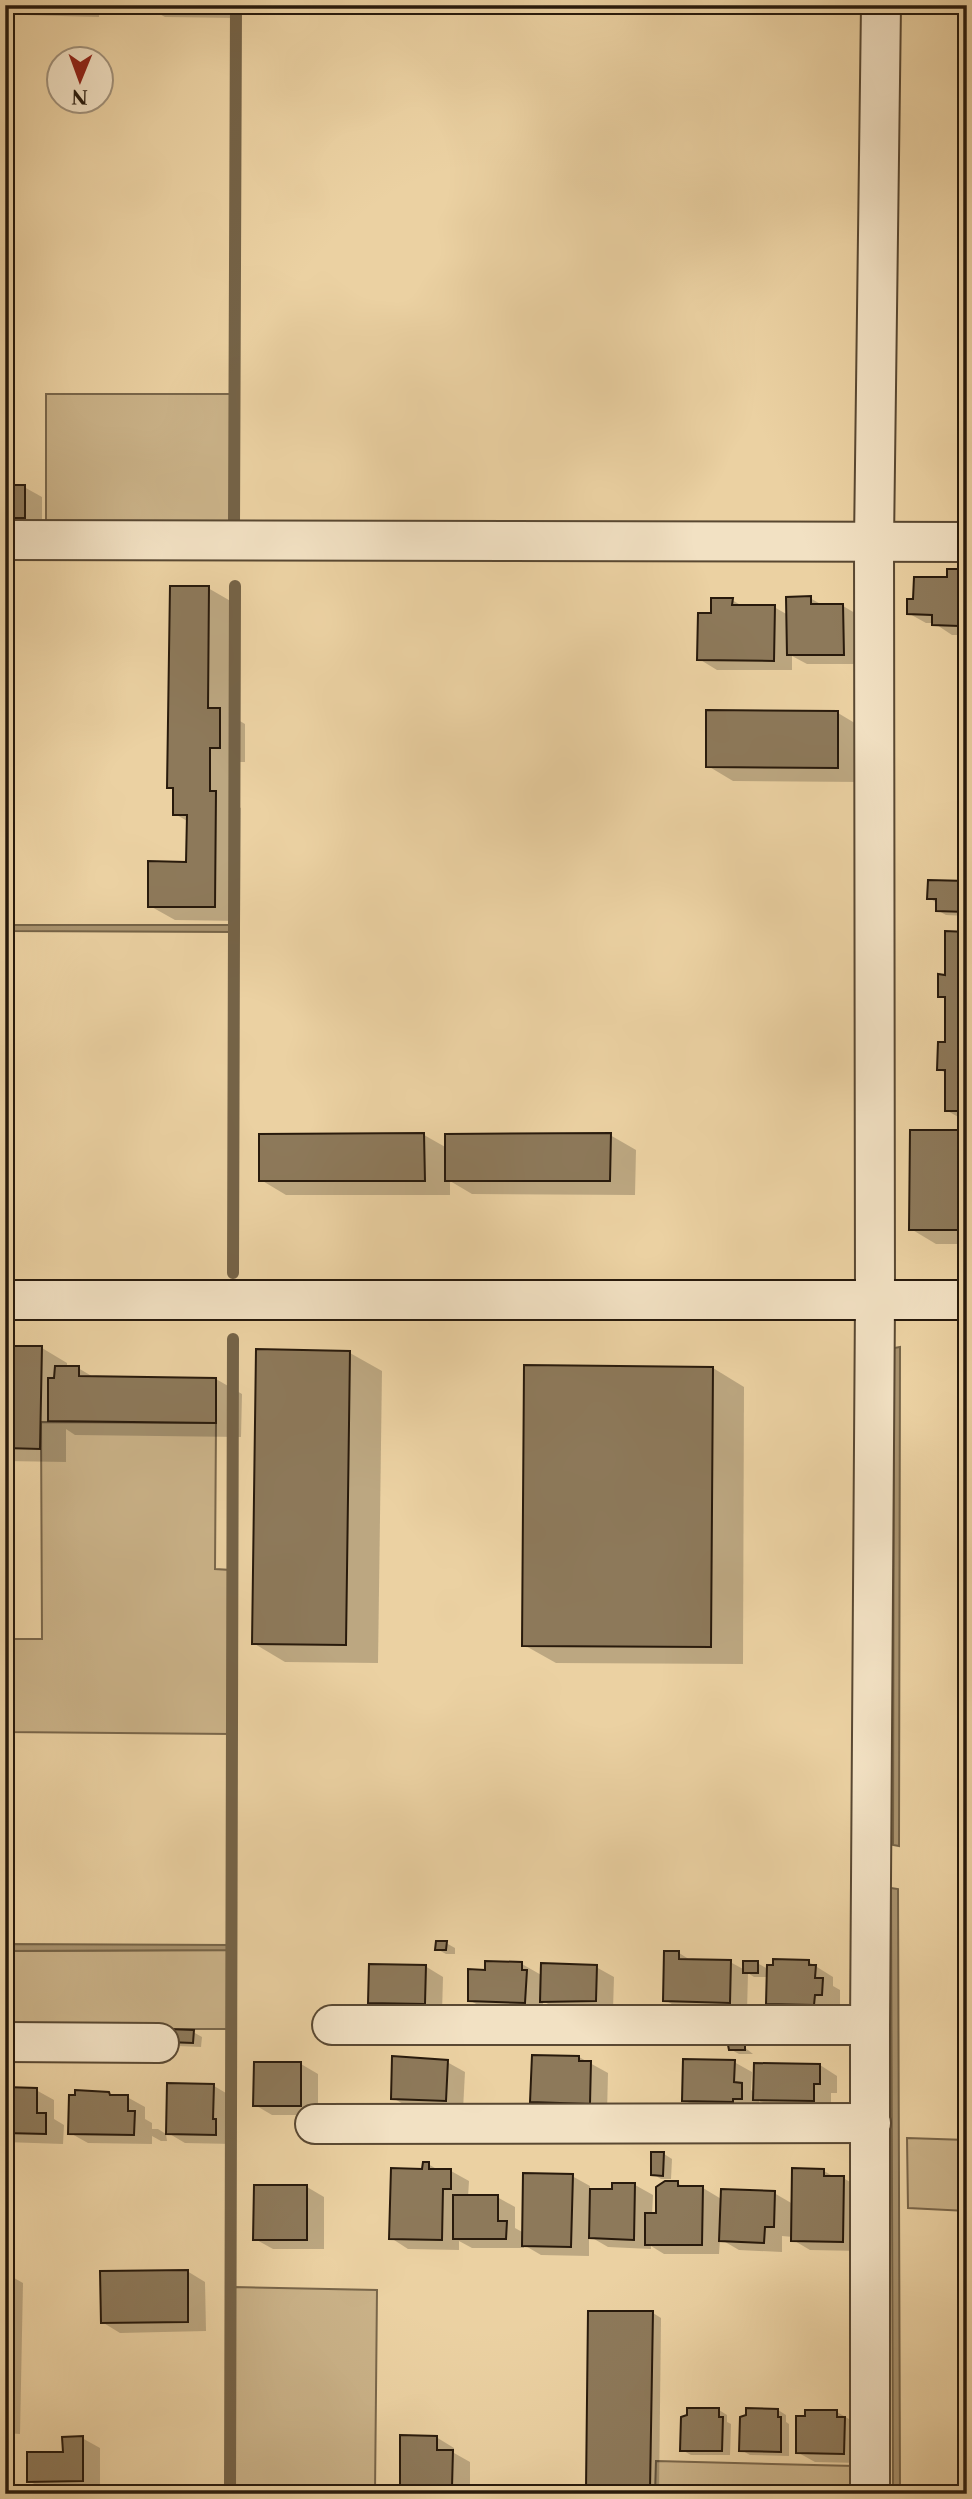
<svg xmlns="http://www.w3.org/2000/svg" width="972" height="2499" font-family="'Libre Caslon Text',serif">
  <rect width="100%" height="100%" fill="#ebd1a2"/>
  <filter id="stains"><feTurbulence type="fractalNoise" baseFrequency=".00286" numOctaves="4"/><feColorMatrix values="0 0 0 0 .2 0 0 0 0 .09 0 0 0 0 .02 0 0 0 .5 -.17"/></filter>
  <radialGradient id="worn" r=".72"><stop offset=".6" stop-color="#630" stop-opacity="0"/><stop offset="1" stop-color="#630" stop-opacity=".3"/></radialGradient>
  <g fill="#cab288" stroke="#79664a" stroke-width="2">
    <path d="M46 394H234V526L46 525Z"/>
    <path d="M41 1422 216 1423 215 1569 231 1570V1734L5 1732V1639H42Z"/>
    <path d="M230 1950 229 2029H5V1951Z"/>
    <path d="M907 2138 967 2140V2211L908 2208Z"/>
    <path d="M234 2287 377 2290 375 2494H233Z"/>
    <path d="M656 2461 854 2466 855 2494H655Z"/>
  </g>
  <g fill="#a9936f" stroke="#756347" stroke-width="2">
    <path d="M5 925H234V932L5 931Z"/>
    <path d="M900 1347 899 1845V1846L893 1845 894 1348Z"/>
    <path d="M891 1888 898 1889 900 2494H893Z"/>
    <path d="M5 1944 230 1945V1950L5 1951Z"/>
  </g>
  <g fill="#0003">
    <path d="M6 5H99V17L24 15Z"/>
    <path d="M101 5H237V18L165 17 145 6V11L108 10Z"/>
    <path d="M5 487H24L42 497V527H5Z"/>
    <path d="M967 571V635H952L934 623H926L908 613 915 601 949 579Z"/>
    <path d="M208 588 234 603 233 717 245 724V762H235V805L241 808 240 921 175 920 150 906 188 863 189 822 175 814V790L169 787Z"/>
    <path d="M810 598 824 606H843L860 616 861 664H807L792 656V670H717L699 659 712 615 732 600 744 607H774L788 615Z"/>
    <path d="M838 713 863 728V782L733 781 708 766Z"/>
    <path d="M967 883V916L946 915 937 910V903L929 898Z"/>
    <path d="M967 933V1122L946 1110 947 1074 939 1069 947 1044V1000L940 996Z"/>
    <path d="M967 1132V1244H936L911 1229Z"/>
    <path d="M424 1135 447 1148 610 1135 636 1150 635 1195 472 1194 450 1181V1195H286L261 1180Z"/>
    <path d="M5 1347 42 1348 67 1363V1368H78L95 1378 216 1379 242 1394 241 1437 75 1435 66 1429V1462L5 1461Z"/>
    <path d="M350 1353 382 1371 378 1663 285 1662 253 1643Z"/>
    <path d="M713 1368 744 1387 743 1664 556 1663 524 1645Z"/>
    <path d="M446 1943 455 1948V1954H446L437 1949Z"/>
    <path d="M679 1953 692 1961 730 1962 745 1970 757 1963 768 1969 809 1962 833 1977V1986L840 1990V2004H832V2014L785 2013 768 2003V1977H754L748 1973 747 2012 682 2010 665 2000Z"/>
    <path d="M522 1964 543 1976 596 1967 614 1977 613 2010 560 2011 543 2001V2012L487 2010 469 2000 487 1972Z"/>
    <path d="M425 1966 443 1977 442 2013 387 2012 370 2002Z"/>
    <path d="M193 2032 202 2037 201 2047 178 2046 169 2041Z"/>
    <path d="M744 2047 753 2054H739L730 2049Z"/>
    <path d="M579 2057 608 2073 607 2113 550 2112 532 2101Z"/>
    <path d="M447 2062 465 2072 463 2110 410 2108 393 2098Z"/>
    <path d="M734 2062 752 2072 751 2090 755 2092 820 2065 837 2076V2093H831V2110L773 2109 759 2101V2108L701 2110 684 2100Z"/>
    <path d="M301 2064 318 2074V2115H272L255 2105Z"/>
    <path d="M214 2086 231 2096V2130L233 2131V2144L185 2143 168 2133Z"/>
    <path d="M5 2089 36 2090 54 2100V2119L64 2125 63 2144 5 2142Z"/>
    <path d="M108 2093 114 2097H127L145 2107V2119L152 2123V2129H158L166 2134 167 2141H161L152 2136V2144L88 2143 70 2133Z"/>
    <path d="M664 2154 672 2159 671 2179H661L653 2174Z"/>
    <path d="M428 2164 440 2171H451L469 2181 468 2197H497L515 2207V2228L524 2233 572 2176 590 2186V2191H613L635 2185 653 2195 652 2215H658L677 2183 686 2188H703L723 2200 774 2193 793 2204 824 2171 836 2178H843L861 2188V2251L810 2250 793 2240V2237L782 2236V2252L739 2250 720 2239 719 2254H664L651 2246V2249L608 2247 589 2236V2256L541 2255 524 2245V2248H472L459 2241V2250L408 2249 391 2238Z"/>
    <path d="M307 2187 324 2197V2249H273L255 2239Z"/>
    <path d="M187 2271 205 2282 206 2331 120 2333 102 2322Z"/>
    <path d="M5 2273 23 2283 20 2434 5 2433Z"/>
    <path d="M653 2313 661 2318 659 2494 597 2493 588 2488Z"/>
    <path d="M719 2410 727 2415V2422L731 2424 730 2455H691L682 2450 689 2416Z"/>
    <path d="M778 2410 786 2415V2422L789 2424V2456L750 2455 741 2450Z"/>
    <path d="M837 2412 854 2422 861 2463 815 2462 797 2452Z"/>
    <path d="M436 2437 454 2448V2453L470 2462V2494H417L402 2485Z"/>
    <path d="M82 2438 100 2448V2491H46L29 2481Z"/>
  </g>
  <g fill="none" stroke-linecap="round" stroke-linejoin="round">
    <g stroke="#756347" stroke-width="12">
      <path d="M234 526 236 5"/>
      <path d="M233 1273 235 586"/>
      <path d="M230 2494 233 1339"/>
    </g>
  </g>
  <g fill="#8d795a" stroke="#281a0c" stroke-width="2">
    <path d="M5 5H82V8Z"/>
    <path d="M146 5H220V9L146 8Z"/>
    <rect x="5" y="485" width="20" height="33"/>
    <path d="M947 569H967V611H960L959 626 932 625V615L907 614V599H913L914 577H947Z"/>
    <path d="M170 586H209L208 708H220V748H210V791H216L215 907H148V861L186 862 187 815H173V788H167Z"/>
    <path d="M811 596V604H843L844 655H787L786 597Z"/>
    <path d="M711 598H733L732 605H775L774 661 697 660 698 613H711Z"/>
    <path d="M706 710 838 711V768L706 767Z"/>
    <path d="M928 880 967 881V912L936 911V899H927Z"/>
    <path d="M945 931 967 932V1111H945V1070H937L938 1042H945V997H938V974L945 975Z"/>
    <path d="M910 1130H967V1230H909Z"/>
    <path d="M424 1133 425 1181H259V1134Z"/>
    <path d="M611 1133 610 1181H445V1134Z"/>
    <path d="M5 1346H42L40 1449 5 1448Z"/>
    <path d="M256 1349 350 1351 346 1645 252 1644Z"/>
    <path d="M524 1365 713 1367 711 1647 522 1646Z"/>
    <path d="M55 1366H79V1376L216 1378V1423L48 1421V1378H54Z"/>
    <path d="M436 1941H447L446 1950H435Z"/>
    <path d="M664 1951H679V1959L731 1960 730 2003 663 2001Z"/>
    <path d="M773 1959 809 1960V1965H816L815 1978H823L822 1995H815L814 2005 766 2004 767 1965H773Z"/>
    <path d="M485 1961 522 1962V1970H527L525 2003 468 2001V1969L485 1970Z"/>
    <rect x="743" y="1961" width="15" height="12"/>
    <path d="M541 1963 597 1965 596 2001 540 2002Z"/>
    <path d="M369 1964 426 1965 425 2004 368 2003Z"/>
    <path d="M168 2029 194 2030 193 2043 167 2042Z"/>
    <path d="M728 2045H745V2050H729Z"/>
    <path d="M532 2055 579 2056V2061H591L590 2104 530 2102Z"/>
    <path d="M392 2056 448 2060 446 2101 391 2099Z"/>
    <path d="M683 2059 735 2060 734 2082 742 2083V2099H733V2102L682 2101Z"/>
    <path d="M254 2062H301V2106H253Z"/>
    <path d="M754 2063 820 2064V2084H814V2101L753 2100Z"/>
    <path d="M167 2083 214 2084 213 2119H216V2135L166 2134Z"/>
    <path d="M5 2087 37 2088V2113H46V2134L5 2133Z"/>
    <path d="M75 2090 109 2092 110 2095H128V2111H135L134 2135 68 2134 69 2095H75Z"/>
    <path d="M651 2152H664L663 2176 651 2175Z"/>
    <path d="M423 2162H429V2169H451V2189H443L442 2240 389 2239 391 2168 422 2169Z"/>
    <path d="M792 2168 824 2169V2176H844L843 2242 791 2241Z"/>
    <path d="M523 2173 573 2174 571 2247 522 2246Z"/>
    <path d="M665 2181H678V2186H703L702 2245H645V2213H656V2187Z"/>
    <path d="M612 2183H635L634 2240 589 2238 590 2189H612Z"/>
    <path d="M254 2185H307V2240H253Z"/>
    <path d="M721 2189 775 2191 774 2227H765L764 2243 719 2241Z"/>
    <path d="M453 2195H498V2221H507L506 2239H453Z"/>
    <path d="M188 2270V2322L101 2323 100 2271Z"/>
    <path d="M588 2311H653L650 2490 586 2489Z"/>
    <path d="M687 2408H719V2417H723L722 2451H680L681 2417 687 2415Z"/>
    <path d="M746 2408 778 2409V2417H781V2452L739 2451 740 2417 746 2415Z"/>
    <path d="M805 2410H837V2417H845L844 2454 796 2453V2416H805Z"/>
    <path d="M400 2435 437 2436V2450H453L452 2487 400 2486Z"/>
    <path d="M83 2436V2481L27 2482V2452H63L62 2437Z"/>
  </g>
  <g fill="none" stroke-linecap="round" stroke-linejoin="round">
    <g stroke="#594832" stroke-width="42">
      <g id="street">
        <path d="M5 540 967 542"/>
        <path d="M332 2025H870"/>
        <path d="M5 2042 159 2043"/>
        <path d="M315 2124 871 2123"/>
        <path d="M870 2494V2025L875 1301 874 541 881 5"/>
      </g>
    </g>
    <g stroke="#281a0c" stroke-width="42">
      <path id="secondary" d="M5 1300H967"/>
    </g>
    <use href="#street" stroke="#f2e1c3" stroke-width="38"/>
    <use href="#secondary" stroke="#f2e1c3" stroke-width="38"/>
  </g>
  <rect width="972" height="2499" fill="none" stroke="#ebd1a2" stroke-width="28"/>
  <rect x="7" y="7" width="958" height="2485" fill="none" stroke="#281a0c" stroke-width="3.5"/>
  <rect x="14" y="14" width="944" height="2471" fill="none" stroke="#281a0c" stroke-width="2"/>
  <g transform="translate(80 80) rotate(181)"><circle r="33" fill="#f2e1c3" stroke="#a1917a" stroke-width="2"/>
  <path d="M0-5L12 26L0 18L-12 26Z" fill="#8f2418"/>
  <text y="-10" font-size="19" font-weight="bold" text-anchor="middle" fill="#281a0c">N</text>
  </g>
  <rect width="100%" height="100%" filter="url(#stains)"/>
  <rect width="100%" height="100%" fill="url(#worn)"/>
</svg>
